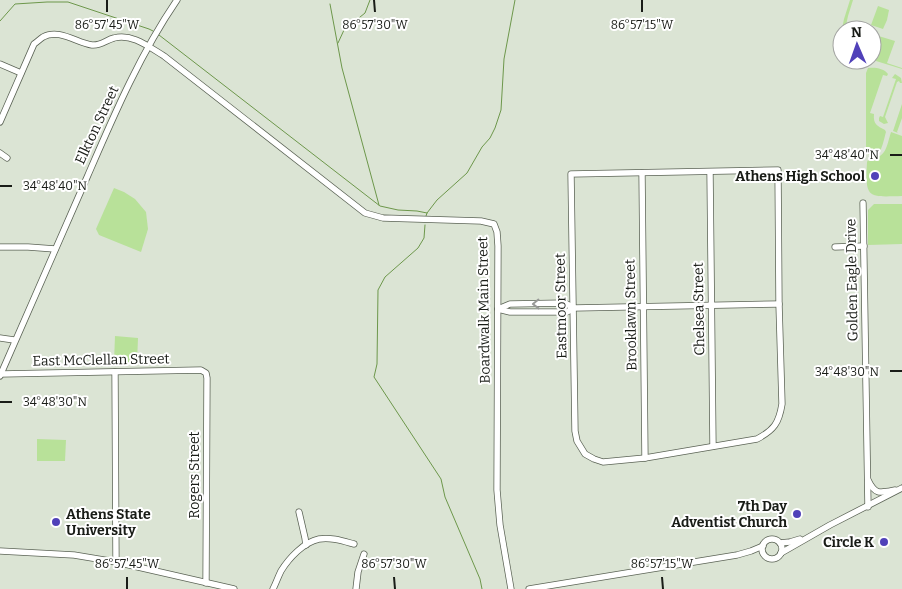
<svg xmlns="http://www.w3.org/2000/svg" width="902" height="589" font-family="Bitter,serif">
  <rect width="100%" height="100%" fill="#dbe4d4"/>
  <g fill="#b8e199">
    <path d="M850 0H853L848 16 845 30H842V44L837 43 836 40 840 39 844 19Z"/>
    <path d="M878 6 889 10 887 20 883 29 871 25Z"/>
    <path d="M872 34 895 41 887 63 902 68V69L876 61 867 60H872Z"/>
    <path d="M868 68C874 67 884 68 888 74L887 76 883 75 870 113 874 114C873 124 877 126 885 130L886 132C883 142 881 163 866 153V73Z"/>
    <path d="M895 74 901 78 902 83H900L899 81 897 82 885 117 888 123 884 124 879 121V118L880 116 883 117 896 79 892 78Z"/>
    <path d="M902 104V118L897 132 898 133 893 131Z"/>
    <path d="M891 132 902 136V196C868 197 865 199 867 162L868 160C887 157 886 148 891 132Z"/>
    <path d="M114 188 124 192 135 199 146 212 148 229 141 252 99 235 96 229Z"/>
    <path d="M874 204H902V244L868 245V210Z"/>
    <path d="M115 336 138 338 137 363 114 362Z"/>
    <path d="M37 439 66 440 65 461H37Z"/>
  </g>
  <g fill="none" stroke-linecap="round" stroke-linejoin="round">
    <g stroke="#6d974b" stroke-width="1">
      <path d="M330 4 342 68 379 205"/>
      <path d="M0 21 15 4 47 2H68L149 29 153 31"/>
      <path d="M159 35 380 206 398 210 417 211 427 213"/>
      <path d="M338 43 344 30 365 13 370 0"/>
      <path d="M426 216 427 213 437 200 467 173 482 147 490 138 495 128 501 110 504 59 515 0"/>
      <path d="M425 225 424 238 418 248 385 277 378 290 377 364 374 377 441 479 445 497 480 579 482 589"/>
    </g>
    <g stroke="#5b6355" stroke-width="7">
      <g id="minor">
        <path d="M0 64 21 73"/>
        <path d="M0 122 34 44C37 42 40 39 43 37 59 28 77 43 92 45 101 46 106 40 114 38 132 33 149 47 164 56L365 213 383 218 481 221 494 224 497 232 498 246 497 490 500 525 511 589"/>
        <path d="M0 153 7 158"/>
        <path d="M778 170 779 304 782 404C779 423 774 430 757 439L645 458 603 462 594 459 585 454 577 441 575 431 571 174Z"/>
        <path d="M710 172 713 446"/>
        <path d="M642 173 645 458"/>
        <path d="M863 203 868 507"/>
        <path d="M0 247H28L55 249"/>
        <path d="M835 247 864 246"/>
        <path d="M498 309 510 312H567L574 308 779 304"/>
        <path d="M498 309 510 304 565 303 574 308"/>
        <path d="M0 338 14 340"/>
        <path d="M115 372 116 562"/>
        <path d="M1 374 201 370 206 373 207 378 206 583"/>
        <path d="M0 376C29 309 58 242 88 175 114 115 140 54 177 0"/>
        <path d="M868 480C875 495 880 493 895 490"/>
        <path d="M299 512 305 538 306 545"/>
        <circle cx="772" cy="549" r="10"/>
        <path d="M780 543 790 542 800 539"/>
        <path d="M0 551 74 555 116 562 234 589"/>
        <path d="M781 553 830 525 902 488"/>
        <path d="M273 589C276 583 278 577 281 571 289 558 304 542 319 539 331 537 343 541 354 544"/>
        <path d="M356 589 358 572 364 554"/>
        <path d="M529 589 737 555 751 551 763 546"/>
      </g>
    </g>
    <use href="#minor" stroke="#fff" stroke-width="5.5"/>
  </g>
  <defs><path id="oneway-chevron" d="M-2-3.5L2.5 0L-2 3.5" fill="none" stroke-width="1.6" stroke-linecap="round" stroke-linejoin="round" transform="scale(1.25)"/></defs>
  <use stroke="#989997" href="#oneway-chevron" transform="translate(536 304) rotate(179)"/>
  <path fill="none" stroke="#191c17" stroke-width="2" d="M107 0V12M374 0 375 12M642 0V12M890 155H902M0 186H12M890 371H902M0 402H12M127 577V589M394 577 395 589M662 577 663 589"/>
  <g fill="#5041b9" stroke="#fff" stroke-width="2">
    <circle cx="875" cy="176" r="5"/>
    <circle cx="797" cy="514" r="5"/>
    <circle cx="56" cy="522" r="5"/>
    <circle cx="884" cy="542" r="5"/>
  </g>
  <g text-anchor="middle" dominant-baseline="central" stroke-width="4" stroke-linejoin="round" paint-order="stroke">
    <g font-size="14" fill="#191c17" stroke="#fff">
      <text transform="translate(97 125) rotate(-65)">Elkton Street</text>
      <text transform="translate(852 280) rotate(-91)">Golden Eagle Drive</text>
      <text transform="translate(561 306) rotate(-91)">Eastmoor Street</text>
      <text transform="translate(699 309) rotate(-91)">Chelsea Street</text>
      <text transform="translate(484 310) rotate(-91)">Boardwalk Main Street</text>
      <text transform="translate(631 315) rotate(-91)">Brooklawn Street</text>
      <text transform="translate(101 360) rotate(-1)">East McClellan Street</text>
      <text transform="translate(194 475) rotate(-90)">Rogers Street</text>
    </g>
    <g font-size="14" font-weight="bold" fill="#191c17" stroke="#fff" text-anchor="end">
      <text x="865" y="176">Athens High School</text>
      <text x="787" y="506">7th Day<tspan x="787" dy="16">Adventist Church</tspan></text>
      <text x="66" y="514" text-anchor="start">Athens State<tspan x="66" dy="16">University</tspan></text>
      <text x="874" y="542">Circle K</text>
    </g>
  </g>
  <g font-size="12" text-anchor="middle" fill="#191c17" stroke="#fff" stroke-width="4" stroke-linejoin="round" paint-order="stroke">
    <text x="107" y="29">86°57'45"W</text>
    <text x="375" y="29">86°57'30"W</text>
    <text x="642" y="29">86°57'15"W</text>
    <text x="847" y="159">34°48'40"N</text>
    <text x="55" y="190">34°48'40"N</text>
    <text x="847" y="376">34°48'30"N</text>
    <text x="55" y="406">34°48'30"N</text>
    <text x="127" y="568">86°57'45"W</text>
    <text x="394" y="568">86°57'30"W</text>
    <text x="662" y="568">86°57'15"W</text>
  </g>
  <g transform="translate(857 45) rotate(358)"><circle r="24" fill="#ffffff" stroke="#a3a4a2"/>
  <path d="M0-4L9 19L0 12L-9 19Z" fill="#5041b9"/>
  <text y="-8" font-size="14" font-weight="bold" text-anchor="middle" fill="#191c17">N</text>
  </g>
</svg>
